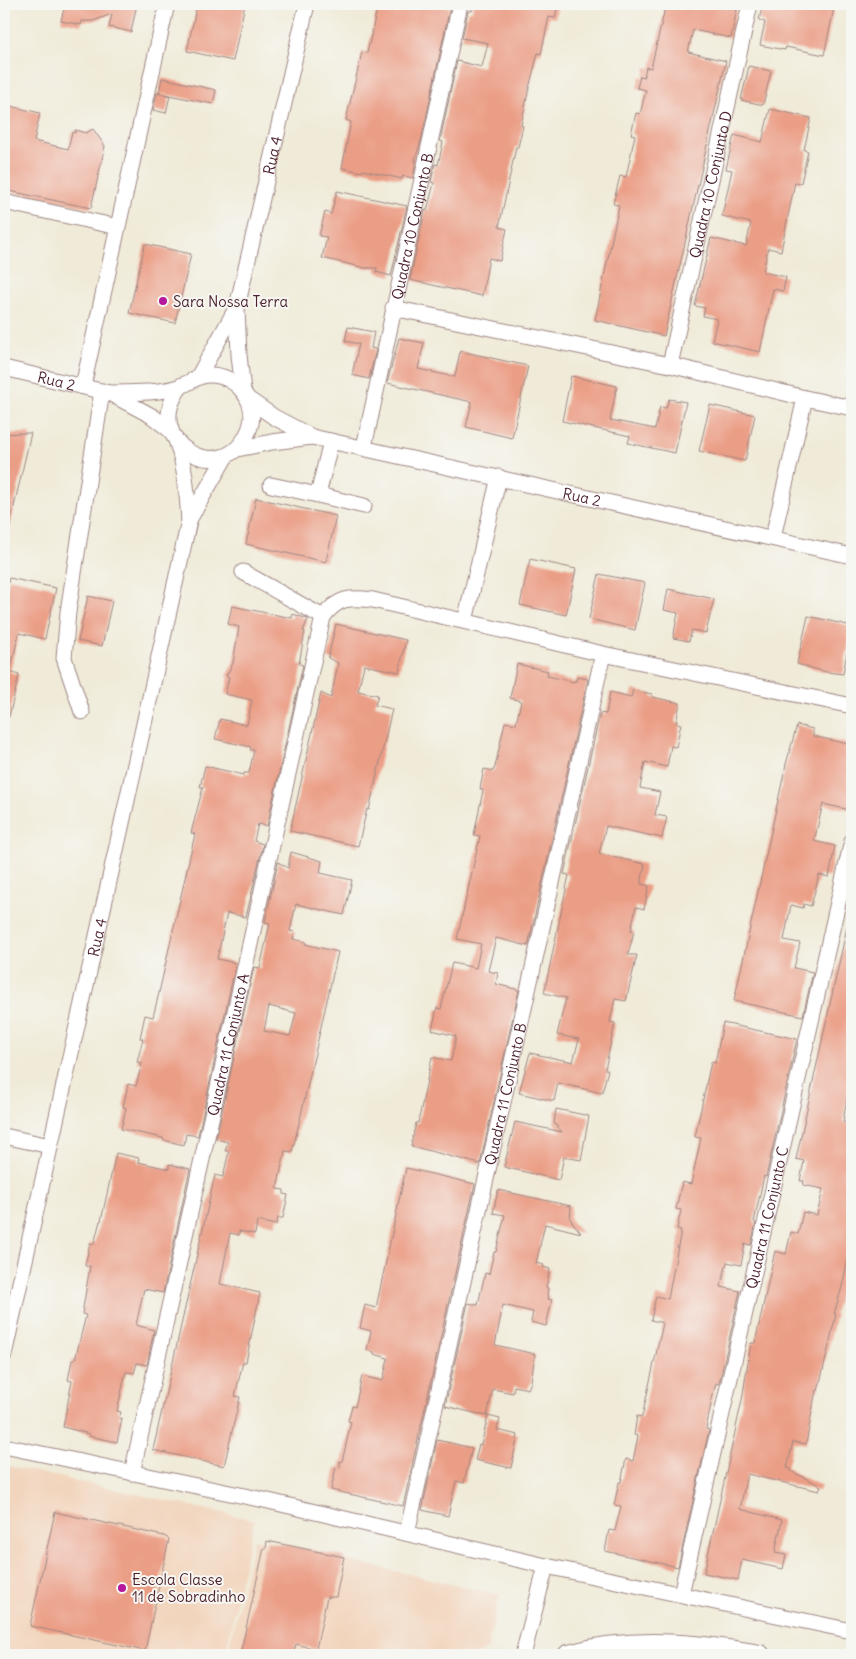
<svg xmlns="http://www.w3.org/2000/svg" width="856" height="1659" font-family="Delius,sans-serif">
  <rect width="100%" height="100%" fill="#f6f6f2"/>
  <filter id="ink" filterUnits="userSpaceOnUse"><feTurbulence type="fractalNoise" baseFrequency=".02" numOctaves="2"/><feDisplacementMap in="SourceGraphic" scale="10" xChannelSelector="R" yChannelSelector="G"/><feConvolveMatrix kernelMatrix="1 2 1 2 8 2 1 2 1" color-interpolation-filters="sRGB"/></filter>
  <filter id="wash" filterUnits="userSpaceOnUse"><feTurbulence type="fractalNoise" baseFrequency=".0096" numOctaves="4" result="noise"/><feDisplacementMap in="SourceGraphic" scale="20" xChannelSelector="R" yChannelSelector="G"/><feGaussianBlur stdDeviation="1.12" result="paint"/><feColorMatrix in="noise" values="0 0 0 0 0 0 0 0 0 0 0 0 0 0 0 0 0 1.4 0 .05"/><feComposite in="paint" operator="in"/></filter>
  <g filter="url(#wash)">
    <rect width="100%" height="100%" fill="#f0ebd8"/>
    <g fill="#f2d5bd">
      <path d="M4 1465 254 1520 225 1655H4Z"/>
      <path d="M254 1539 500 1595 487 1649 474 1655H227Z"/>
    </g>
    <g id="blocks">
      <g fill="#eb9e86" fill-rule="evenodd">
        <path d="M65 4H137L131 32 109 27 112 14 93 21H82L81 25 61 21Z"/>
        <path d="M197 4H245L233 61 187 51Z"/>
        <path d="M378 4H436L450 7 422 137 415 160H416L413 178 403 176 402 179 363 170 362 172 342 168 351 122 346 120 362 52 367 53Z"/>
        <path d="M473 4H558L555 18 549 17 541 54 538 53 529 88 521 125 523 126 518 147H516L499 227 507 229 500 261 489 258 482 296 410 280 425 210 427 211 434 183 431 182 435 164 438 165 443 142 440 141 457 61 482 67 488 43 462 38 468 11H472Z"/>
        <path d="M666 4H738L731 38 693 30 688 52 726 61 664 336 595 320 619 205 613 204 620 176 626 177 635 135 631 134 636 113 640 114 646 90 637 88 640 76 644 77 646 67 651 68Z"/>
        <path d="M763 4H835L824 55 786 47 785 50 760 45 765 22 759 20Z"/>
        <path d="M749 66 771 71 763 105 741 100Z"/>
        <path d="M162 78 216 90 213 104 159 93Z"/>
        <path d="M157 93 170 96 166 113 153 110Z"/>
        <path d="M6 105 40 113 34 141 68 149 72 132 75 133V130L86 133 93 129 105 146 91 208 4 190V113Z"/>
        <path d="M770 109 811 118 804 150 808 151 801 183 795 182 781 251 768 248 763 272 786 277 783 291 773 289 760 352 712 341 717 319 703 316 705 308 695 306 711 238 746 246 751 223 722 216 732 170 726 169 734 135 762 142Z"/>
        <path d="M337 191 407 206 391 276 376 272 377 268H365L322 258 327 237 319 236 325 212 331 214Z"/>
        <path d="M145 244 191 254 175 323 129 313Z"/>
        <path d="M348 327 374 332 371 348 376 349 369 379 352 375 359 344 345 341Z"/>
        <path d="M399 338 424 343 418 369 455 377 460 351 528 366 512 438 466 427 472 402 387 383Z"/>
        <path d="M571 376 617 386 610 420 655 429 660 407 666 408 669 399 686 402 675 453 628 443 630 436 562 421Z"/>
        <path d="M710 405 755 415 745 461 699 451Z"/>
        <path d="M19 433H31L9 528 4 527V434Z"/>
        <path d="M256 498 336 516 326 562 246 544Z"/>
        <path d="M530 559 576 569 566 615 520 605Z"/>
        <path d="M599 574 645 583 635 630 589 619Z"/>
        <path d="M9 578 56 588 45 639 19 633 10 672 19 675 9 717 4 716V601Z"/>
        <path d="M668 589 714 599 706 633 692 630 689 641 673 638 678 613 664 610Z"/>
        <path d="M88 596 112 601 102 646 78 641Z"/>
        <path d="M232 606 292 618 293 614 308 619 303 631H305L299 664 303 665 267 826 258 824 254 841 263 844 246 917 227 913 217 959 236 963 198 1136 186 1134 184 1145 163 1140V1138L121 1129 126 1108 123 1107 128 1084 136 1086 142 1063 137 1062 143 1039 140 1038 145 1015 153 1017 158 997 195 834 191 833 203 787H200L205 766 244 775V773H249L254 750H250L251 747 215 739 220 719 247 725 252 700 225 694 229 677 226 676 233 663 239 627 228 624Z"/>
        <path d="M808 616 852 626 843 674 826 672 797 664Z"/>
        <path d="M336 624 406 640 399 672 364 665 358 691 378 695 375 705 392 709 369 810 367 809 358 846 290 831 321 693 331 698 338 663 328 658Z"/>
        <path d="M517 664 548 671 547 676 574 682V681H576L577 677 588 679 528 946 496 938 488 971 498 973 496 984 519 990 480 1164 411 1146 416 1123H418L432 1057 451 1061 456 1036 432 1030 437 1008 441 1009 452 963 476 968 481 944 457 939 480 836 474 835 483 790 480 789 484 769 493 771 495 767 505 722 516 724 521 701 510 698Z"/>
        <path d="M633 690 652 694V697L680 703 676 723 681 724 676 747 671 746 667 767 645 762 640 788 660 792 655 815 667 817 662 838 606 826 599 854 645 864 641 884 649 886 644 909 636 907 631 930 634 931 628 955H637L626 1001 615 999 610 1022 615 1023 605 1069 608 1070 602 1093 558 1083 554 1101 519 1093 530 1053 573 1062 579 1039 557 1035 566 998 544 993 569 875 564 874 600 713 606 714 610 692 631 697Z"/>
        <path d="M797 725 813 729V736L852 745V797L850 810 823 804 814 841 835 846 829 877 819 875 811 906 804 904 803 908 791 905 784 940 800 943 794 968 813 972 803 1016 734 1001 786 764Z"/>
        <path d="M291 852 322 861 320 873 352 880 344 915 296 904 290 931 295 932 293 939 306 942 305 944 338 952 300 1119 292 1152 285 1151 277 1189 284 1190V1194L288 1195 283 1218H278L276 1225 257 1221 255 1234 239 1231V1235L230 1233 220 1284 260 1293 246 1362H243L235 1396 240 1397 224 1466 153 1450 215 1175 223 1177 229 1151H225L228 1142 216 1139 254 967 260 968 270 923 265 922 278 862 288 868ZM269 1006 296 1013 290 1036 264 1031Z"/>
        <path d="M847 927 852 928V1099L847 1098 843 1122 852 1124V1240L842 1287 834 1314H836L827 1354 818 1391 816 1390 806 1444 793 1442 787 1468 791 1469V1471L821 1486 819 1491 747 1474 740 1509 782 1520 775 1553 786 1555 783 1569 742 1560 738 1580 704 1573 742 1400 751 1343H755L775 1251 786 1254 791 1232 798 1234 803 1212 817 1215 823 1189 803 1185 804 1181H800L804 1161 796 1159Z"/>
        <path d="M723 1023 797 1039 766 1177 764 1176 754 1222 756 1223 751 1245 745 1244 741 1265 727 1262 721 1287 740 1291 719 1384 716 1383 712 1399 706 1429 709 1430 678 1567 605 1551 609 1530 615 1531 621 1506 614 1505 619 1482H621L626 1459 633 1461 638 1436 634 1435 637 1416 642 1417 663 1323 651 1320 656 1296 668 1299 681 1230 677 1229 681 1210 676 1209 682 1182 691 1184 701 1138 695 1137 711 1062 715 1063Z"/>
        <path d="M556 1109 589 1116 581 1160 564 1157 559 1180 504 1167 515 1122 562 1132 554 1123Z"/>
        <path d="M116 1153 139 1158 138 1162 169 1169V1164L190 1169 163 1293 144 1289 136 1325 154 1330 147 1365 137 1363 134 1373 126 1372 117 1411 121 1412 119 1418 122 1419 117 1442 89 1436V1434L63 1427 72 1381 68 1380 72 1360H75L86 1315 82 1314 90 1266H85L90 1243 94 1244 100 1221H101Z"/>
        <path d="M406 1168 475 1184 403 1506 331 1490 336 1467 340 1468V1461L342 1462 351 1422 348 1421 352 1406 355 1407 362 1376 383 1381 388 1358 374 1354V1352L367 1350 371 1331 360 1328 365 1305 376 1308Z"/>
        <path d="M498 1190 571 1206 570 1219 581 1233 545 1224 536 1263 544 1265 543 1267 550 1269 546 1287 548 1288 547 1295 549 1296 548 1299 552 1300 546 1326 531 1322 533 1312 503 1305 495 1345 535 1354 531 1382 528 1389 514 1386 513 1393 493 1389 487 1416 445 1406 468 1303 478 1305 485 1273 489 1274 494 1252H496L505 1215 493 1213Z"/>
        <path d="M488 1416 500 1419 497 1430 518 1435 511 1468 475 1460 479 1444 481 1445Z"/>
        <path d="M437 1440 472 1448 464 1483 456 1481 448 1516 422 1510Z"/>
        <path d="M55 1512 164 1536 169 1539 145 1651 30 1626Z"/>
        <path d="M267 1541 344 1557 336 1597H327L316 1649 296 1644 293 1655H240L264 1548H266Z"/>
      </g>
    </g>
  </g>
  <g filter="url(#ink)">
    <use href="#blocks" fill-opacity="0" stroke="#9d8582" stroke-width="1"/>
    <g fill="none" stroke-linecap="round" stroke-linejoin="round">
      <g stroke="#9d8582" stroke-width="17">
        <g id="minor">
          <path d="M4 202 118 227"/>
          <path d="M237 308 239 355 243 391"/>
          <path d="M393 308 670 365 805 398 852 408"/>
          <path id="s1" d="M670 365 750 4"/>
          <path id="s2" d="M4 368 109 393 152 416 170 430"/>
          <path id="s3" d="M198 377 237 307 307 4"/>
          <path d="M83 386 167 4"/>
          <path d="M109 393C133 392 159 394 181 386 191 382 198 375 209 375 237 374 260 404 249 430 224 492 136 441 182 385"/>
          <path id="s4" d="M248 399 274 417 312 437 852 556"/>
          <path d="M331 441 318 495 364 506"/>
          <path id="s5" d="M364 447 460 4"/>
          <path d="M237 449 272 442 312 437"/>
          <path d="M271 485 318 495"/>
          <path d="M189 520 226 456"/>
          <path d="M773 537 805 398"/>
          <path d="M243 572 323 617"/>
          <path d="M465 621 499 477"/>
          <path d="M82 712 64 658 68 612 102 391"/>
          <path d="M4 1136 50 1146"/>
          <path id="s6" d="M4 1355 189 521C187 494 186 469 177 443"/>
          <path d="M4 1446 264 1500 546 1566 852 1631"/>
          <path id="s7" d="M132 1473 323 617C338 597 350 597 373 600L603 654 852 706"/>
          <path id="s8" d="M407 1533 603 654"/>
          <path id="s9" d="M681 1594 852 841"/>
          <path d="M523 1655 546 1566"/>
        </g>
      </g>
      <g stroke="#9d8582" stroke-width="22">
        <path id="major" d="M568 1655C631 1637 697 1644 760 1655"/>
      </g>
      <use href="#minor" stroke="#fff" stroke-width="15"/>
      <use href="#major" stroke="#fff" stroke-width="20"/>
    </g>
  </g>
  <g fill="#b5179e" stroke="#f6f6f2" stroke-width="2">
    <circle cx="163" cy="301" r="5"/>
    <circle cx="122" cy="1588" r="5"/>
  </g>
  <g text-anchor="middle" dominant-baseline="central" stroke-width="4" stroke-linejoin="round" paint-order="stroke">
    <g font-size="15" fill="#4a1f2b" stroke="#f6f6f2">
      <text stroke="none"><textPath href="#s3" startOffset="236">Rua 4</textPath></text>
      <text stroke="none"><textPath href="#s1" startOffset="185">Quadra 10 Conjunto D</textPath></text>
      <text stroke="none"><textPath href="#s5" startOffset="226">Quadra 10 Conjunto B</textPath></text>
      <text stroke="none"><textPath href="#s2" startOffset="54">Rua 2</textPath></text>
      <text stroke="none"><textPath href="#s4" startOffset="351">Rua 2</textPath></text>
      <text stroke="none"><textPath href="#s6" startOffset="428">Rua 4</textPath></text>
      <text stroke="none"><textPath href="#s7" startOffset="439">Quadra 11 Conjunto A</textPath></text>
      <text stroke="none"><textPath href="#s8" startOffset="450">Quadra 11 Conjunto B</textPath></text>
      <text stroke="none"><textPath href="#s9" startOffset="386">Quadra 11 Conjunto C</textPath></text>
    </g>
    <g font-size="15" fill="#4a1f2b" stroke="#f6f6f2" text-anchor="start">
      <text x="173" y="301">Sara Nossa Terra</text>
      <text x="132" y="1579">Escola Classe<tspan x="132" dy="17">11 de Sobradinho</tspan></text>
    </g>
  </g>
  <rect width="856" height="1659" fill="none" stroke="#f6f6f2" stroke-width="20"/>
</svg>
